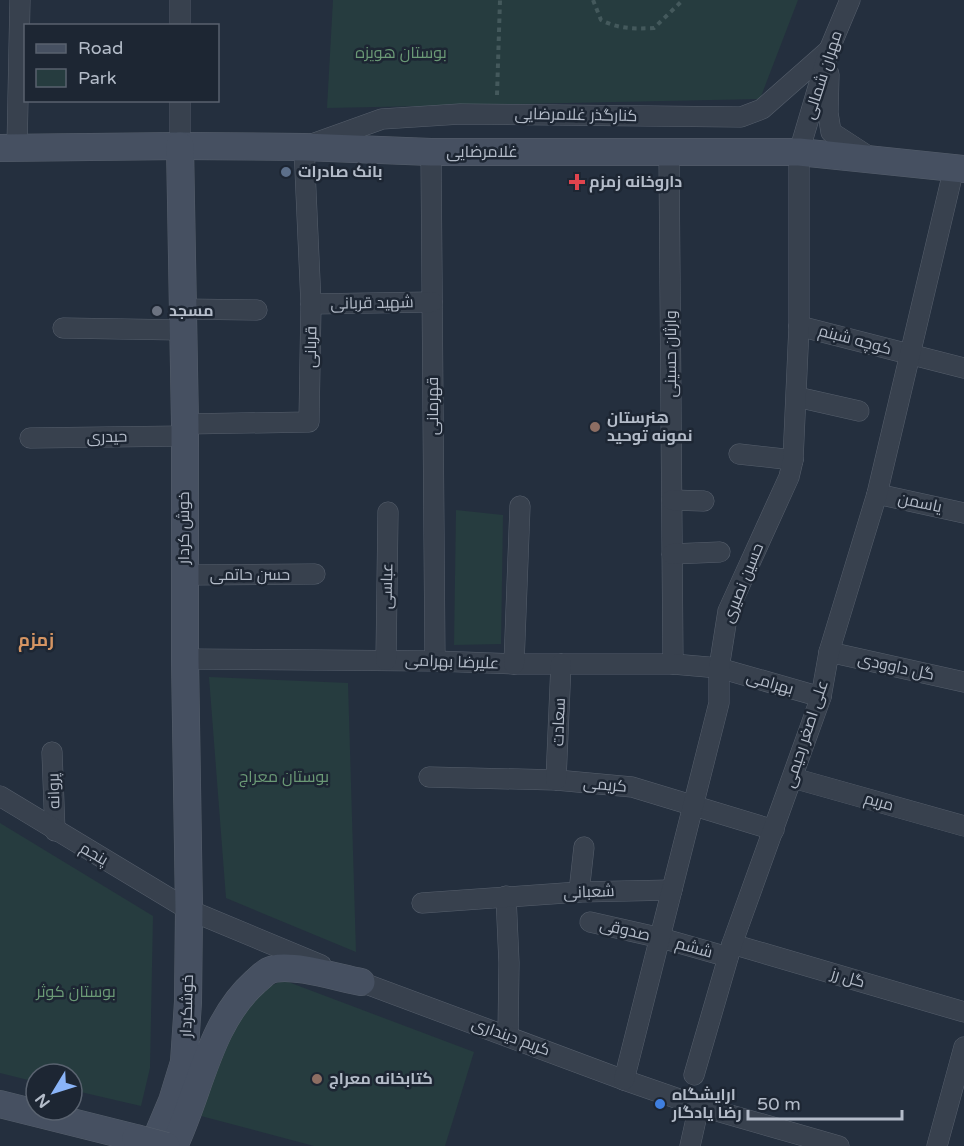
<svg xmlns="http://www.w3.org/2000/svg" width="964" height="1146" font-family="'Varela Round',Cairo,sans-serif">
  <rect width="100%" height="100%" fill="#242f3e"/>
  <g fill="#263c3f">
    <path d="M333 0H798L760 99 327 108Z"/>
    <path d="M456 510 503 515 501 644 454 645Z"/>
    <path d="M209 677 348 683 356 952 226 898Z"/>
    <path d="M0 823 153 916 150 1068 141 1106 72 1090V1074H36V1082L0 1073Z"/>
    <path d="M283 980 474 1052 445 1146H314L201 1116 226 1033 253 995Z"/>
  </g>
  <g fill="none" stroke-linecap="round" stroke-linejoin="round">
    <g stroke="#565f6c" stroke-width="21">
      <g id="street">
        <path d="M180 0V26"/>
        <path d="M829 74 828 113 831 132 871 158"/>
        <path d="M180 100V146"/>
        <path d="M17 148 20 0"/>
        <path d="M431 152 435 661"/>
        <path d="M669 153 673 664"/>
        <path d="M311 304 432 302"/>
        <path d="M182 309 257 310"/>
        <path d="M799 326 964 368"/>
        <path d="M63 328 182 330"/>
        <path d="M797 397 859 411"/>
        <path d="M185 424 309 422 311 304 304 147 382 119 460 114 741 117 762 109 829 50"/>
        <path d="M30 438 184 436"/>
        <path d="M739 454 793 460"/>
        <path d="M877 494 964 513"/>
        <path d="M672 500 704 501"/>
        <path d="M672 554 720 552"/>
        <path d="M184 575 315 574"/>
        <path d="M829 652 964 682"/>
        <path d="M185 659 435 661 514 664H673L719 668 821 697"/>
        <path d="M386 660 388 512"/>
        <path d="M514 664 520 506"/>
        <path d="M52 752 55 831"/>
        <path d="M429 777 556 780 632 787 774 830"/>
        <path d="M793 778 964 826"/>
        <path d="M556 780 561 664"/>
        <path d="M0 796 189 910 321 965"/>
        <path d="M579 892 584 847"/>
        <path d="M506 896 509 963 508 1035"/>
        <path d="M422 903 579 892 672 890"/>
        <path d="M590 922 661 938 728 957"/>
        <path d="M732 944 964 1012"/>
        <path d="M350 978 624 1080 699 1106 839 1146"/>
        <path d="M694 1075 732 944 821 697 829 652 877 494 954 168"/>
        <path d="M624 1080 719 703V668L728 611 789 477 793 460 799 326V152L829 50 850 0"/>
        <path d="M690 1146 699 1106"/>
        <path d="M937 1146 964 1047"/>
      </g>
    </g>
    <g stroke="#565f6c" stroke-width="28">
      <g id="secondary">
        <path d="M0 148 180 146 304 147 431 152H799L964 169"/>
        <path d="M0 1104 136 1138"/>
        <path d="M153 1146 172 1101 184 1062 188 1002 189 910 185 659V424L180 146"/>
        <path d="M174 1146C200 1092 209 1023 255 982 261 977 267 970 274 969 295 964 339 978 361 982"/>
      </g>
    </g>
    <g stroke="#44595c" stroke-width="4" stroke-dasharray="4.5 4.5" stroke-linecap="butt">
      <path d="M593 0 601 20C619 29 634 29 654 28L683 0"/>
      <path d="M497 95 500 0"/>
    </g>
    <use href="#street" stroke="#38414e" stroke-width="20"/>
    <use href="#secondary" stroke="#465061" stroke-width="27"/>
    <g stroke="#565f6c" stroke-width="28" stroke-linecap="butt">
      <path id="secondary-bridge" d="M136 1138 166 1146"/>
    </g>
    <use href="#secondary-bridge" stroke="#465061" stroke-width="27"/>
  </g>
  <circle fill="#5c6f8a" stroke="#1d2633" stroke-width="2" cx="286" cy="172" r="6"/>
  <path fill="#e0444e" stroke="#1d2633" stroke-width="2" d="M574 173h6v6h6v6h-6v6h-6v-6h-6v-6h6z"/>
  <circle fill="#6b7280" stroke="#1d2633" stroke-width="2" cx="157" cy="311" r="6"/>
  <g fill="#8d6e63" stroke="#1d2633" stroke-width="2">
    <circle cx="595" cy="427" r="6"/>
    <circle cx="317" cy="1079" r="6"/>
  </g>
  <circle fill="#3f7fe0" stroke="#1d2633" stroke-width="2" cx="660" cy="1104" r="6"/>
  <g text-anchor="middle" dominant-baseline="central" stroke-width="5" stroke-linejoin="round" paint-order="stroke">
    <g font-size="16" fill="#6b9a76" stroke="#1d2633">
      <text x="401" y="53">بوستان هویزه</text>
      <text x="284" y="777">بوستان معراج</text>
      <text x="76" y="992">بوستان کوثر</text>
    </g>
    <g font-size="16" fill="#b4bcc9" stroke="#1d2633">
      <text transform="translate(823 75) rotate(-72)">مهران شمالی</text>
      <text transform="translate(576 115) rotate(1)">کنارگذر غلامرضایی</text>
      <text x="482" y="152">غلامرضایی</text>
      <text transform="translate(372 303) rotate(-1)">شهید قربانی</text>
      <text transform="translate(855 340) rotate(15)">کوچه شبنم</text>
      <text transform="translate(311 347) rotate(-89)">قربانی</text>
      <text transform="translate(671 354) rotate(-90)">وارثان حسینی</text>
      <text transform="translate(433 406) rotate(-90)">قهرمانی</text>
      <text transform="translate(107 437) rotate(-1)">حیدری</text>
      <text transform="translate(920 503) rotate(12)">یاسمن</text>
      <text transform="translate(184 528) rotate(-90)">خوش کردار</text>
      <text x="250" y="575">حسن حاتمی</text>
      <text transform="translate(743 583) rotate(-68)">حسین نصیری</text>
      <text transform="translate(387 586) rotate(-89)">عباسی</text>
      <text transform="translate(452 662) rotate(2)">علیرضا بهرامی</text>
      <text transform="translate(896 667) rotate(12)">گل داوودی</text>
      <text transform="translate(770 683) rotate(16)">بهرامی</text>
      <text transform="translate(559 722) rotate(-88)">سعادت</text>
      <text transform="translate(806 734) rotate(-72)">علی اصغر رحیمی</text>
      <text transform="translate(605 785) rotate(5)">کریمی</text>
      <text transform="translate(54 791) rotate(-92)">پروانه</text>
      <text transform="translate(879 802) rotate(16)">مریم</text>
      <text transform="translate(94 854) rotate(30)">پنجم</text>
      <text transform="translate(589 892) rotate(-2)">شعبانی</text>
      <text transform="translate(625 930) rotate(13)">صدوقی</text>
      <text transform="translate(694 948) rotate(16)">ششم</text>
      <text transform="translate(848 978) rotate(16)">گل رز</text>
      <text transform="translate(187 1006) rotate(-88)">خوشکردار</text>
      <text transform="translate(511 1037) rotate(20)">کریم دینداری</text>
    </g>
    <g font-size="16" font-weight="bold" fill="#b4bcc9" stroke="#1d2633" text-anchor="start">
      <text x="298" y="172">بانک صادرات</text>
      <text x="589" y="182">داروخانه زمزم</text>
      <text x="169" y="311">مسجد</text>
      <text x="607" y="418">هنرستان<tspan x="607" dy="18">نمونه توحید</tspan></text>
      <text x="329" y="1079">کتابخانه معراج</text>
      <text x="672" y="1095">ارایشگاه<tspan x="672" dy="18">رضا یادگار</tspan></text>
    </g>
    <g font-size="18" font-weight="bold" fill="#d59563" stroke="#1d2633">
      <text x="36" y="640">زمزم</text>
    </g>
  </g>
  <rect x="24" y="24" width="195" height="78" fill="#1d2633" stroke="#59626f" stroke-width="1.5"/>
  <rect x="36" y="44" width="30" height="9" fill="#465061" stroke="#59626f" stroke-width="1.5"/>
  <text x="78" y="54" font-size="18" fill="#b4bcc9">Road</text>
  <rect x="36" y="69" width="30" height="18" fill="#263c3f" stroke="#59626f" stroke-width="1.5"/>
  <text x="78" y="84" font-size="18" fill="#b4bcc9">Park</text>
  <g transform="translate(54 1092) rotate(232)"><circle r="28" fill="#1d2633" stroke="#59626f" stroke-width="1.5"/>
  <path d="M0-4.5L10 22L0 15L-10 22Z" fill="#8ab4f8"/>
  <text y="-9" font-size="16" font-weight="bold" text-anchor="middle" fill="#b4bcc9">N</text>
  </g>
  <path d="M748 1110v9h154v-9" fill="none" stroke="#b4bcc9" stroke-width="3"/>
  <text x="757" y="1110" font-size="18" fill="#b4bcc9" stroke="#1d2633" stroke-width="4.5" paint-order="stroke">50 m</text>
</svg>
